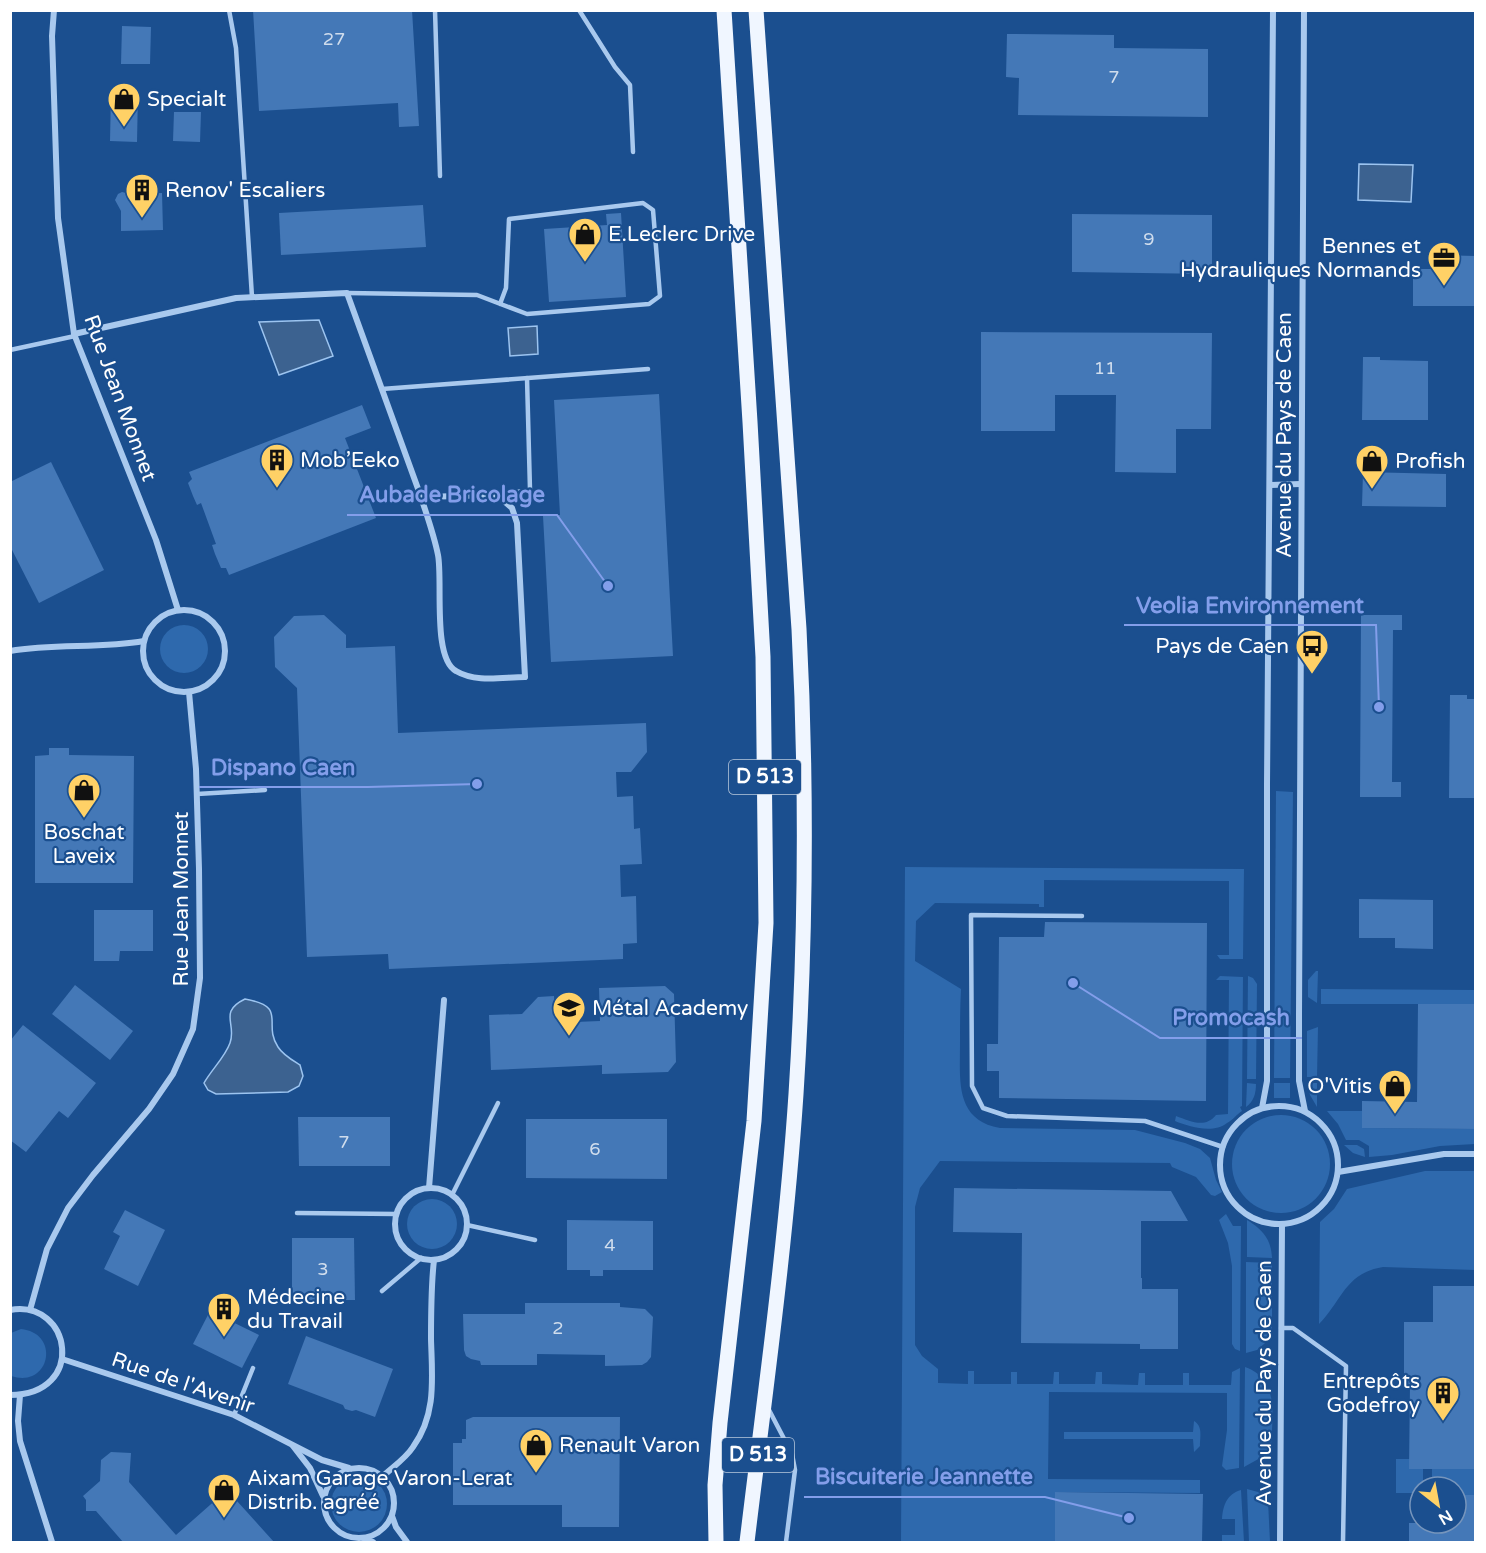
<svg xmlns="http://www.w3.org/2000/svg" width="1486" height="1553" font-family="'Varela Round',sans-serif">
  <rect width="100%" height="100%" fill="#1b4f8f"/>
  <g fill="#2e69ad">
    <circle cx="184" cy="649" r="24"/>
    <path d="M1276 791 1293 792 1290 1078H1274Z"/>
    <path d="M905 867 1244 869 1243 959H1220L1217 955H1229V881L1044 880V907H1039V904L935 903 916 921 915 961 961 989C960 1007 960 1026 960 1045 960 1081 955 1120 1000 1128L1135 1130 1185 1143 1200 1149 1210 1158 1216 1180 1222 1192 1215 1196 1211 1195 1196 1177 1172 1167 1170 1163 940 1161 920 1188 915 1207V1345L922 1356 938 1369V1383L968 1384V1371H974V1384H1011V1372H1017V1384H1053L1054 1372H1059V1384H1095L1096 1372H1102V1384L1138 1385 1139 1373H1145V1385H1183V1373H1189V1385H1231L1232 1372 1240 1368 1239 1468 1226 1470 1222 1466 1227 1430V1393L1049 1392 1048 1479 1200 1480V1493L1056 1492 1055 1542H901Z"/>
    <path d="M1316 971H1318L1317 1003 1308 997V980Z"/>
    <path d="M1220 976 1243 977 1242 1106 1240 1107 1242 1111C1237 1114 1233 1120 1227 1123 1213 1134 1190 1127 1175 1121L1176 1116C1190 1121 1205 1129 1216 1115L1228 1114 1229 980H1216Z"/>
    <path d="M1248 976 1253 978 1257 984 1256 1079H1247Z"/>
    <path d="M1321 989 1475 990V1004H1321Z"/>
    <path d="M1318 1027 1317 1077H1307V1031Z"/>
    <path d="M1247 1083 1256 1084C1256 1093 1254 1101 1246 1107Z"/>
    <rect x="1274" y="1083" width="16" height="15"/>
    <path d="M1307 1083H1317V1107L1310 1095Z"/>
    <path d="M1327 1111H1362L1363 1128 1475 1129V1144L1440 1146 1392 1155 1369 1157V1146L1359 1140H1346L1338 1124Z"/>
    <circle cx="1281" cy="1164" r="49"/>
    <path d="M1344 1145H1357L1364 1149 1365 1157 1353 1153Z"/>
    <path d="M1425 1171H1475V1270L1383 1267C1345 1273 1342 1301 1319 1324L1320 1222 1334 1209 1347 1189Z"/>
    <circle cx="432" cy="1224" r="25"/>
    <path d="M1226 1214 1233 1226H1241L1240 1351 1235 1349 1232 1344V1266L1228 1243 1219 1220Z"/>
    <path d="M1247 1220C1263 1230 1271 1239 1272 1258L1247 1257Z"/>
    <path d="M1246 1262 1272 1263V1337L1257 1350 1246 1353Z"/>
    <path d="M21 1329C61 1333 50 1389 11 1376V1333Z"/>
    <path d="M1245 1367C1282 1380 1271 1420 1271 1452L1244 1467Z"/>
    <path d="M1194 1421C1203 1426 1200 1437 1200 1446L1194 1452 1193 1439H1064V1432H1193Z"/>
    <path d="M1396 1459H1410L1423 1469V1487H1420V1493H1396Z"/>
    <path d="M1432 1468 1475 1469V1495H1456V1487H1432Z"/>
    <circle cx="359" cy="1504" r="28"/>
    <path d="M1247 1489 1258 1492 1268 1501 1270 1542H1249Z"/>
    <path d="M1241 1490 1244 1542H1222V1535H1235V1519H1222C1223 1505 1227 1494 1241 1490Z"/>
  </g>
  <g fill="#3c6290" stroke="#9cc4f0" stroke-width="1.5">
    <path d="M1359 164 1413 165 1411 202 1358 200Z"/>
    <path d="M319 320 333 356 279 375 259 322Z"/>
    <path d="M537 326 538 354 510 356 508 328Z"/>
    <path d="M245 999C289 1007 262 1023 278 1047 283 1055 292 1060 300 1065L303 1076 299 1086 288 1092 216 1094 208 1090 204 1083C212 1069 225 1057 230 1043 237 1024 218 1012 245 999Z"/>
  </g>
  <g fill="#4478b7">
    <path d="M253 10H412L419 126 399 127 398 103 259 111Z"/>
    <path d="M122 26 151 27 150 64H121Z"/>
    <path d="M1007 34 1114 35V48L1208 49V117L1018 115 1019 78 1006 77Z"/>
    <path d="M111 92 138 93 137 142 110 141Z"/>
    <path d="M174 112H201L200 142 173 141Z"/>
    <path d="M122 192 130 194 162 193 163 230 121 231V211L115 200 118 194Z"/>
    <path d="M423 205 426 247 281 255 279 213Z"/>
    <path d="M621 213 626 297 549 302 544 229 607 225 606 214Z"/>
    <path d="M1072 214 1212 215V274L1072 272Z"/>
    <path d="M1436 255 1476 256V306H1413V269H1435Z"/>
    <path d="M981 332 1212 333 1211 429H1176V473L1115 472 1116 395H1055V431H981Z"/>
    <path d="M1363 357H1380V360L1428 361V420H1362Z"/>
    <path d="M659 394 673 656 551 662 543 516 560 515 554 400Z"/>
    <path d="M362 405 371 428 345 438 376 518 229 575 226 568H221L215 554 212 545 216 544 201 503 197 505 193 496 188 483 192 479 189 472Z"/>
    <path d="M51 462 104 570 39 603 10 546V482Z"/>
    <path d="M1363 472 1446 474V507L1362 506Z"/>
    <path d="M324 615 346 635V648L395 646 398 733 646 723 647 752 631 772H616L617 797 633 796 634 829 640 828 642 864 620 865 621 897 636 896 637 943 623 944V959L389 969 388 954 307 957 297 688 275 667 274 637 294 616Z"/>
    <path d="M1361 615H1402V630H1393L1392 782H1401V797H1360Z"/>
    <path d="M1450 695H1467V699H1476V798H1449Z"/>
    <path d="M49 748H69V755L134 756 133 883H35V756L49 755Z"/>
    <path d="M1359 899 1433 900V949L1395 948V938H1359Z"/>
    <path d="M94 910H153V951H120L119 961H94Z"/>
    <path d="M1045 922 1207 923 1206 1101 999 1098V1071H987V1044H998L999 937H1044Z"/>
    <path d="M75 985 133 1031 110 1060 52 1014Z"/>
    <path d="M665 986 674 994 676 1062 668 1072 602 1074V1065L491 1070 489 1015 522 1014 538 997 554 996 555 1012 575 1011V1022L600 1021 599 988Z"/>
    <path d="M1418 1004H1476V1129L1362 1128V1101L1417 1102Z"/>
    <path d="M23 1025 96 1083 68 1118 59 1111 26 1152 10 1140V1041Z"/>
    <path d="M298 1117H390V1166H299Z"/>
    <path d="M526 1119H667V1179L526 1178Z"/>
    <path d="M954 1188 1171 1191 1188 1221H1141V1278H1142V1289H1178V1349H1140V1344L1021 1343 1022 1233 953 1232Z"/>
    <path d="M125 1210 165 1230 138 1286 104 1269 120 1236 113 1232Z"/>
    <path d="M567 1220 653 1221V1270H603V1276H590V1270H567Z"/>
    <path d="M292 1238H354L355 1300H292Z"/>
    <path d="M1433 1286H1476V1469H1409L1410 1385H1404V1322H1433Z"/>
    <path d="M525 1303H620V1307L645 1309 653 1317 651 1357 647 1362 642 1365 605 1366V1355L537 1354V1365H481L480 1361 471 1359 466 1356 464 1350 463 1314H525Z"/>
    <path d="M210 1311 259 1335 242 1368 193 1344Z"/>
    <path d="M306 1336 393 1369 375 1417 356 1410 352 1411 345 1409 343 1405 288 1384Z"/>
    <path d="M473 1417H620L619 1527H562V1505H453V1443H462V1439H466V1420Z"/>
    <path d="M111 1452 131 1453 129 1482 176 1535 227 1490 274 1542H123L96 1511H86V1500L83 1496 100 1481 101 1460Z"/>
    <path d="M1055 1492 1203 1494 1202 1542H1055Z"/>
    <path d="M1456 1495H1476V1542H1409V1523H1456Z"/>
  </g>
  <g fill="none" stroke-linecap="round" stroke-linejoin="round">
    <g stroke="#a9c9ee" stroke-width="4.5">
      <path d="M229 10 236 48 252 297"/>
      <path d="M435 10 440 176"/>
      <path d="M579 10 615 67 630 85 633 152"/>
      <path d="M347 293 477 295 527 314 649 304 660 296 653 210 643 203 509 219 506 288 500 304"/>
      <path d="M10 350 75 336"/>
      <path d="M382 389 648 369"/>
      <path d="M497 495 530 490 527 378"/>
      <path d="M197 794 265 790"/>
      <path d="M1082 916 971 915 972 1086 983 1108 1007 1116 1145 1121 1223 1147"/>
      <path d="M452 1195 498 1103"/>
      <path d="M297 1213 396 1214"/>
      <path d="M467 1225 535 1240"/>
      <path d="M382 1291 421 1258"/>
      <path d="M1281 1328H1293L1346 1366 1343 1542"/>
      <path d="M768 1408 792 1454 795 1470 786 1542"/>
      <path d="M234 1415 253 1368"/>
    </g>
    <g stroke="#a9c9ee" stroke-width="6">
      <path d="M54 10 52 36 58 218 74 334 156 540 178 610"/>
      <path d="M1304 10 1299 1015V1081L1305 1111"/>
      <path d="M74 334 236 298 347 293 421 497 497 495 512 508 517 523 525 677C503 677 476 683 456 671 432 658 443 580 438 555 434 535 427 516 421 497"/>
      <path d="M1271 485 1300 484"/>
      <circle cx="184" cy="651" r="41"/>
      <path d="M10 651C55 643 100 649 144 641"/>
      <circle cx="1279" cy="1165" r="59"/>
      <path d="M1262 1108 1267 1081V785L1273 10"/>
      <path d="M1338 1172 1444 1154H1476"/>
      <path d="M429 1188 444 1000"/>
      <circle cx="431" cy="1224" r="36"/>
      <path d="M10 1310C72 1299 87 1395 10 1395"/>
      <path d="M30 1310 47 1249 68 1208 93 1175 149 1109 173 1074 193 1029 200 978 199 869 196 769 189 692"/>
      <path d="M62 1359 234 1415 322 1460 349 1468"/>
      <path d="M20 1395 18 1421 20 1441 52 1542"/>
      <path d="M293 1446 310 1468 323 1496"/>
      <circle cx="359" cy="1503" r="35"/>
      <path d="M383 1476C393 1467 406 1458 413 1447 437 1414 432 1377 431 1339 431 1312 431 1286 434 1260"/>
      <path d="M392 1516 396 1527 407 1542"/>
      <path d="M363 1538 373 1542"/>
      <path d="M1280 1542 1282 1224"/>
    </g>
    <g stroke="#f0f6ff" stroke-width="15">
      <path d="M716 1542 715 1485 720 1423 754 1121 766 923 763 657 750 422 724 10"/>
      <path d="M747 1542C765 1393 786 1244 796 1094 806 939 807 784 799 629L756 10"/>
    </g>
  </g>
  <defs>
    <g id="shop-pin" transform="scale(1.725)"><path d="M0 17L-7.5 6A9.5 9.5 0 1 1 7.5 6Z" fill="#ffd166" stroke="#1b4f8f"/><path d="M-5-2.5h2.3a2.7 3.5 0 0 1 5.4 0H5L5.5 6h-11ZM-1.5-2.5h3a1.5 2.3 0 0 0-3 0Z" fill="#111"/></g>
    <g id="building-pin" transform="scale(1.725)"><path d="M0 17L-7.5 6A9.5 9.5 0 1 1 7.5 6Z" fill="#ffd166" stroke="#1b4f8f"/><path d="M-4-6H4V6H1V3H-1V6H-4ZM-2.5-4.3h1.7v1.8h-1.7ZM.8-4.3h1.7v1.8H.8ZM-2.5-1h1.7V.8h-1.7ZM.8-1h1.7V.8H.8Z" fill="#111"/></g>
    <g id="office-pin" transform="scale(1.725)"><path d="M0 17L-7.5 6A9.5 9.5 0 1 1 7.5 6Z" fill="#ffd166" stroke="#1b4f8f"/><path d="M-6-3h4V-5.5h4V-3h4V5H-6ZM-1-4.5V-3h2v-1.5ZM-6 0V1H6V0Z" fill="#111"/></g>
    <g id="bus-pin" transform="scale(1.725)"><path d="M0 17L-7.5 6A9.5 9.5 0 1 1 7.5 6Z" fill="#ffd166" stroke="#1b4f8f"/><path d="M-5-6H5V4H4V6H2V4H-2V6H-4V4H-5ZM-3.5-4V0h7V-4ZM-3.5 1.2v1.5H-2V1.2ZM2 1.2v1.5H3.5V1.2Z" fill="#111"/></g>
    <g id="school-pin" transform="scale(1.725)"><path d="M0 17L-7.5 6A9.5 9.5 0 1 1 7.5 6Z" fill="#ffd166" stroke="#1b4f8f"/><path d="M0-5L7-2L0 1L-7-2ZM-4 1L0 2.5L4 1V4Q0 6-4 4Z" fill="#111"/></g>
  </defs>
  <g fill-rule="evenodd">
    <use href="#shop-pin" x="124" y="99"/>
    <use href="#building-pin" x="142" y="190"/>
    <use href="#shop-pin" x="585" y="234"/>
    <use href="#office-pin" x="1444" y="258"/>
    <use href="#building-pin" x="277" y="460"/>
    <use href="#shop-pin" x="1372" y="461"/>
    <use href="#bus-pin" x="1312" y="646"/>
    <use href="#shop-pin" x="84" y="790"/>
    <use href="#school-pin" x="569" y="1008"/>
    <use href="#shop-pin" x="1395" y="1086"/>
    <use href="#building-pin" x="224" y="1309"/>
    <use href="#building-pin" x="1443" y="1393"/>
    <use href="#shop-pin" x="536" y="1445"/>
    <use href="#shop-pin" x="224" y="1490"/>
  </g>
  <g text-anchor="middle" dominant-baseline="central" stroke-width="4.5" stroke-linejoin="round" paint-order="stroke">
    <g font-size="18" fill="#d0dded">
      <text x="334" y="39">27</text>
      <text x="1114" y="77">7</text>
      <text x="1149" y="239">9</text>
      <text x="1105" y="368">11</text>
      <text x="344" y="1142">7</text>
      <text x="595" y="1149">6</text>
      <text x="610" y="1245">4</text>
      <text x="323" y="1269">3</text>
      <text x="558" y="1328">2</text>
    </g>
    <g fill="#1b4f8f" stroke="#bbcadd" stroke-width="1.5">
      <rect x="729" y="760" width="72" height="34" rx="4.5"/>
      <rect x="722" y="1438" width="72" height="34" rx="4.5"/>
    </g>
    <g font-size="20" font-weight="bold" fill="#fff">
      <text x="765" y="777">D 513</text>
      <text x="758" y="1455">D 513</text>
    </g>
    <g font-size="21" fill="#fff" stroke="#1b4f8f" text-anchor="start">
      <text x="147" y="99">Specialt</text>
      <text x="165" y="190">Renov' Escaliers</text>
      <text x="608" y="234">E.Leclerc Drive</text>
      <text x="1421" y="246" text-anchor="end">Bennes et<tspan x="1421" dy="24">Hydrauliques Normands</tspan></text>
      <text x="300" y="460">Mob’Eeko</text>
      <text x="1395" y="461">Profish</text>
      <text x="1289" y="646" text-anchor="end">Pays de Caen</text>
      <text x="84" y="832" text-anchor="middle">Boschat<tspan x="84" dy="24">Laveix</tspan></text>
      <text x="592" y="1008">Métal Academy</text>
      <text x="1372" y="1086" text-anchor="end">O'Vitis</text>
      <text x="247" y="1297">Médecine<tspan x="247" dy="24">du Travail</tspan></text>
      <text x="1420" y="1381" text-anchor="end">Entrepôts<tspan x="1420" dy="24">Godefroy</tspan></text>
      <text x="559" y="1445">Renault Varon</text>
      <text x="247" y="1478">Aixam Garage Varon-Lerat<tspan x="247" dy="24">Distrib. agréé</tspan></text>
    </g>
    <g font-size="21" fill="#fff" stroke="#1b4f8f">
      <text transform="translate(120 398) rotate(70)">Rue Jean Monnet</text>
      <text transform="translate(1284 435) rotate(-90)">Avenue du Pays de Caen</text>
      <text transform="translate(181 899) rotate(-90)">Rue Jean Monnet</text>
      <text transform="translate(183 1383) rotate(19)">Rue de l'Avenir</text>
      <text transform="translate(1264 1383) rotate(-90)">Avenue du Pays de Caen</text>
    </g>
  </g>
  <path fill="none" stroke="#839eea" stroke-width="2" d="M608 586L557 515H347M1379 707L1376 625H1124M477 784L368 787H199M1073 983L1160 1038H1302M1129 1518L1045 1497H804"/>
  <g fill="#839eea" stroke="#1b4f8f" stroke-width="2">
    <circle cx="608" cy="586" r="6"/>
    <circle cx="1379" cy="707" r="6"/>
    <circle cx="477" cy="784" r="6"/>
    <circle cx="1073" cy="983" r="6"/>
    <circle cx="1129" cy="1518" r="6"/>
  </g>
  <g font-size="22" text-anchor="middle" font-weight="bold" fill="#839eea" stroke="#1b4f8f" stroke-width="4.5" stroke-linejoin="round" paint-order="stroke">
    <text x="452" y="502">Aubade Bricolage</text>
    <text x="1250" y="613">Veolia Environnement</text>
    <text x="283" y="775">Dispano Caen</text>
    <text x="1231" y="1025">Promocash</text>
    <text x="924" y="1484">Biscuiterie Jeannette</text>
  </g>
  <rect width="1486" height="1553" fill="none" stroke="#ffffff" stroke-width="24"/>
  <g transform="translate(1438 1505) rotate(149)"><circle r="28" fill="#1b4f8f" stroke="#7695bc" stroke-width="1.5"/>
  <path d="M0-4.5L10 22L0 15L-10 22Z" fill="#ffd166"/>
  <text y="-9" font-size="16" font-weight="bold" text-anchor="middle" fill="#ffffff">N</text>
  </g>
</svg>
